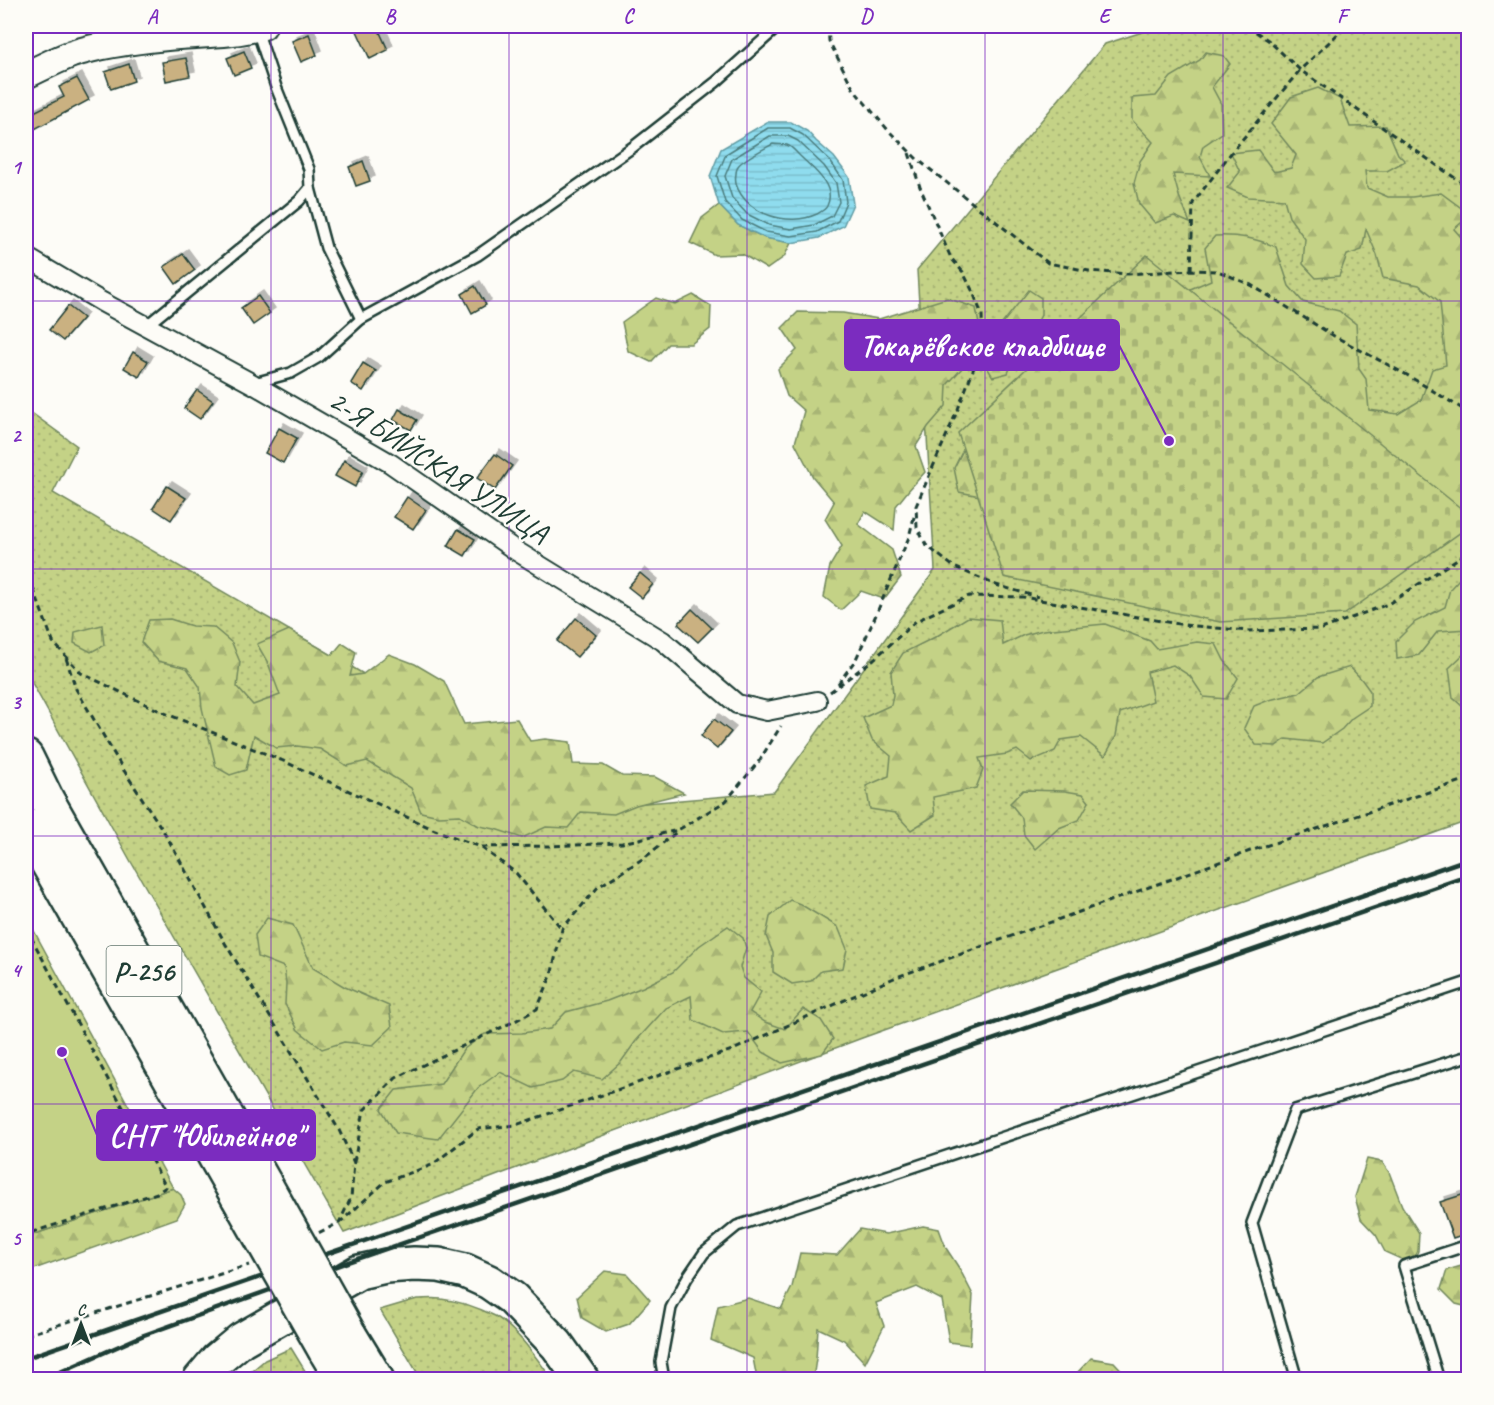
<svg xmlns="http://www.w3.org/2000/svg" width="1494" height="1405" font-family="Caveat,sans-serif">
  <defs>
    <pattern id="grass-dots" width="8" height="8" patternUnits="userSpaceOnUse" patternTransform="scale(1.5)"><rect width="8" height="8" fill="#c4d286"/><path d="M2 2h.1M6 6h.1" fill="none" stroke="#a8b574" stroke-width="1.8" stroke-linecap="round"/></pattern>
    <pattern id="forest-firs" width="22" height="20" patternUnits="userSpaceOnUse" patternTransform="scale(1.5)"><rect width="22" height="20" fill="#c4d286"/><path d="M5 1l3.5 6h-7zM16 11l3.5 6h-7z" fill="#a8b574"/></pattern>
    <pattern id="cemetery-stones" width="16" height="16" patternUnits="userSpaceOnUse" patternTransform="scale(1.5)"><rect width="16" height="16" fill="#c4d286"/><path d="M2 7V4a2 2 0 0 1 4 0v3zM10 15v-3a2 2 0 0 1 4 0v3z" fill="#a8b574"/></pattern>
    <pattern id="water-rules" width="6" height="5" patternUnits="userSpaceOnUse" patternTransform="scale(1.5)"><rect width="6" height="5" fill="#8fdcee"/><path d="M0 2.5h6" fill="none" stroke="#7bbecd"/></pattern>
    <filter id="shadow"><feDropShadow dx="5" dy="-5" stdDeviation="0" flood-color="#0004"/></filter>
  </defs>
  <rect width="100%" height="100%" fill="#fdfcf7"/>
  <filter id="ink" filterUnits="userSpaceOnUse"><feTurbulence type="fractalNoise" baseFrequency=".0167" numOctaves="2"/><feDisplacementMap in="SourceGraphic" scale="12" xChannelSelector="R" yChannelSelector="G"/><feConvolveMatrix kernelMatrix="1 2 1 2 8 2 1 2 1" color-interpolation-filters="sRGB"/></filter>
  <g filter="url(#ink)">
    <g fill="url(#grass-dots)" stroke="#72885d" stroke-width="1.5">
      <path d="M1161 26H1468V821L862 1038 344 1233 130 860 26 672V409L77 446 53 493 325 651 588 808 774 792 935 570 917 270 1105 44Z"/>
      <path d="M417 1299C424 1299 433 1298 441 1299 458 1301 479 1308 495 1316 517 1329 537 1359 552 1379H421L380 1310Z"/>
      <path d="M291 1348 310 1379H242L265 1360Z"/>
    </g>
    <g fill="url(#forest-firs)" stroke="#72885d" stroke-width="1.5">
      <path d="M1206 52 1224 56 1230 64 1212 87 1221 104 1222 133 1203 146 1200 157 1210 176 1173 174 1179 196 1190 223 1174 216 1155 223 1139 204 1134 183 1140 161 1153 142 1132 120V98L1156 96 1171 77 1200 60Z"/>
      <path d="M1318 88 1340 99 1350 127 1386 126 1398 154 1405 161 1387 171H1365L1367 188 1388 197H1412L1441 193 1468 213V217L1454 229 1468 245V525L991 498 959 492 954 468 963 450 1179 294 1211 280 1205 248 1215 236C1238 235 1255 238 1276 247L1289 286 1303 302 1339 311 1356 324 1359 369 1366 379 1369 410 1398 414 1421 400 1432 369 1446 365 1440 302 1419 285 1383 278 1377 255 1366 229 1362 250 1347 255 1339 276 1316 278 1303 264 1305 239 1289 217 1284 199 1248 197 1227 188 1240 172 1231 153 1258 150 1274 172 1291 168 1296 155 1271 124 1291 97Z"/>
      <path d="M719 205 738 225 765 238 791 243 784 257 767 269 742 254 715 255 690 243 702 218Z"/>
      <path d="M1029 290 1041 298V315L1029 338 1016 354 1008 373 993 377 985 364 990 339Z"/>
      <path d="M693 295 711 306 710 329 691 344H668L651 362 628 351 622 322 656 298 675 304Z"/>
      <path d="M947 298 976 308 980 330 977 344 970 359 947 385 946 406 928 427 916 446 925 472 908 491 896 506 894 530 865 511 858 524 892 550 901 577 884 599 861 591 841 610 824 597 830 566 842 546 825 519 834 502 813 477 795 443 804 411 787 396 778 369 797 350 782 328 798 312 843 313 879 319Z"/>
      <path d="M1468 569V629L1438 631 1419 655 1397 659 1396 641 1415 622 1445 607 1450 589Z"/>
      <path d="M968 617 1000 620 1003 645 1024 635 1043 630 1105 624 1150 641 1157 649 1197 642 1216 644 1224 660 1238 678 1226 699 1204 697 1190 676 1173 665 1147 672 1153 701 1120 713 1116 736 1105 756 1081 737 1061 740 1055 751 1031 761 1017 750 1007 754 979 758 983 770 976 788 933 797 935 815 911 830 895 813 870 809 866 786 889 776 891 756 872 740 863 718 891 705 893 695 891 672 903 653 937 636Z"/>
      <path d="M170 619 192 626 213 627 232 643 240 662 237 687 253 705 280 695 268 663 257 644 289 630 332 655 342 643 356 652 350 676 363 674 389 654 415 664 444 681 464 724 517 719 530 741 545 739 570 742 573 764 603 765 622 776 655 777 684 793 636 805 614 814 581 812 568 828 546 827 522 838 495 829 479 826 460 815 439 816 421 812 411 788 367 761 347 766 320 749 297 746 276 748 254 735 246 770 230 775 216 767 202 708 200 687 187 668 158 661 141 642 149 620Z"/>
      <path d="M102 625 104 645 91 652 74 643 75 632Z"/>
      <path d="M1468 650V711L1453 698 1449 668Z"/>
      <path d="M1350 667 1362 680 1370 691V706L1352 718 1342 729 1322 743 1286 739 1276 746 1256 745 1244 728 1254 706 1269 700 1299 693 1318 677Z"/>
      <path d="M1023 790 1065 791 1083 794 1089 802 1079 820 1059 828 1035 849 1024 835 1022 818 1010 803Z"/>
      <path d="M790 900 800 904 838 927 847 949 843 968 821 971 811 981 792 984 773 972V953L766 936 770 917Z"/>
      <path d="M267 918 293 925 313 968 345 987 389 1006 392 1027 373 1045 344 1042 322 1049 298 1030 285 1004 286 983 284 967 258 957 255 935Z"/>
      <path d="M728 926 743 938 746 948 740 967 744 978 761 992 750 1012 765 1022 785 1029 803 1009 821 1020 833 1039 822 1054 782 1063 763 1052 748 1032 723 1034 693 1020 691 996 666 1008 636 1041 621 1062 602 1079 574 1072 562 1081 533 1088 500 1072 478 1088 438 1139 396 1133 381 1109 396 1090 441 1084 464 1049 485 1034 522 1033 550 1029 566 1012 607 1001 643 987 673 972 699 946Z"/>
      <path d="M1367 1159 1382 1162 1389 1172 1402 1206 1419 1233 1418 1251 1412 1264 1385 1252 1376 1235 1361 1219 1355 1197Z"/>
      <path d="M173 1188 181 1195 185 1204 177 1218 26 1272V1237Z"/>
      <path d="M923 1226 939 1229 946 1248 959 1268 973 1295 970 1345 949 1342 942 1300 917 1287 876 1303 884 1326 865 1363 844 1340 818 1328 816 1359 813 1379H757L753 1358 711 1340 718 1306 748 1298 781 1309 792 1287 800 1253 837 1255 860 1229 886 1234Z"/>
      <path d="M1468 1264V1307L1456 1304 1441 1289 1447 1270Z"/>
      <path d="M605 1271 627 1274 650 1300 629 1324 606 1332 582 1318 577 1297Z"/>
      <path d="M1091 1358 1114 1362 1130 1379H1082L1075 1375Z"/>
    </g>
    <path fill="url(#cemetery-stones)" stroke="#72885d" stroke-width="1.5" d="M1147 255 1468 514V527L1345 614 1220 622 1004 577 958 433Z"/>
    <path fill="#c4d286" stroke="#72885d" stroke-width="1.5" d="M26 916 173 1188 26 1237Z"/>
    <path fill="url(#water-rules)" stroke="#629ca4" stroke-width="1.5" d="M767 122H791L807 131 816 141 834 157 849 177 853 204 843 226 819 238 791 243 765 238 738 225 719 205 710 176 721 149Z"/>
    <g fill="none" stroke-linecap="round" stroke-linejoin="round">
      <g stroke="#4c7d7e" stroke-width="1.5">
        <path d="M768 128H790L803 135 830 161 843 180 846 202 838 221 817 232 791 236 766 232 742 220 725 202 717 176 726 154Z"/>
        <path d="M770 136H788L798 141 824 166 836 183 839 202 832 216 814 225 791 229 769 225 747 214 732 198 725 176 732 159Z"/>
        <path d="M773 144C777 145 783 144 787 145 793 147 796 153 801 157 812 168 837 186 827 206 825 210 822 211 817 214 789 227 746 215 736 184 735 177 735 172 738 166 743 159 764 149 773 144Z"/>
      </g>
    </g>
    <g fill="#cab181" stroke="#1f3d34" stroke-width="1.5" filter="url(#shadow)">
      <path d="M364 26H377L388 50 370 59 356 29Z"/>
      <path d="M309 34 317 55 301 62 292 41Z"/>
      <path d="M244 51 251 68 234 75 227 58Z"/>
      <path d="M186 58 190 76 166 81 162 62Z"/>
      <path d="M129 64 134 81 111 89 105 72Z"/>
      <path d="M77 78 89 100 31 131 26 120V116L64 97 59 87Z"/>
      <path d="M363 161 370 181 356 186 349 167Z"/>
      <path d="M183 254 195 270 176 284 164 267Z"/>
      <path d="M475 286 486 305 472 313 462 294Z"/>
      <path d="M258 296 270 313 253 325 241 308Z"/>
      <path d="M68 306 83 318 63 341 49 330Z"/>
      <path d="M133 352 148 361 139 377 124 368Z"/>
      <path d="M363 363 376 371 363 391 351 383Z"/>
      <path d="M197 390 213 401 200 419 184 408Z"/>
      <path d="M399 409 417 420 411 430 393 420Z"/>
      <path d="M279 428 297 438 283 463 265 453Z"/>
      <path d="M495 454 512 466 495 490 477 478Z"/>
      <path d="M344 460 363 471 355 487 335 476Z"/>
      <path d="M167 486 186 498 171 520 153 508Z"/>
      <path d="M407 497 426 510 413 529 394 517Z"/>
      <path d="M458 529 475 539 465 556 448 546Z"/>
      <path d="M640 573 653 584 642 598 628 587Z"/>
      <path d="M692 609 712 628 698 642 678 624Z"/>
      <path d="M576 618 596 635 577 657 557 641Z"/>
      <path d="M714 719 731 732 717 749 701 736Z"/>
      <path d="M1468 1193V1233L1453 1238 1440 1202Z"/>
    </g>
    <g fill="none" stroke-linecap="round" stroke-linejoin="round">
      <g stroke="#1f3d34" stroke-width="14">
        <g id="lane">
          <path d="M310 188 326 248 361 319"/>
          <path d="M146 326 299 201 310 188 309 169 276 87 257 30"/>
          <path d="M254 383 291 373 319 357 361 319 478 255 633 147 716 82 779 26"/>
          <path d="M664 1380 661 1362 671 1308 687 1278 704 1253 737 1226 1468 982"/>
          <path d="M1297 1380 1252 1223 1295 1110 1468 1056"/>
          <path d="M1439 1380 1404 1266 1468 1245"/>
        </g>
      </g>
      <g stroke="#1f3d34" stroke-width="22">
        <path id="street" d="M26 257 102 302 253 384 390 463 518 552 663 641 737 704 767 711 817 701"/>
      </g>
      <g stroke="#1f3d34" stroke-width="30">
        <path id="secondary" d="M26 75C41 68 56 60 72 54 102 44 135 40 167 37 197 34 234 35 263 26"/>
      </g>
      <g stroke="#1f3d34" stroke-width="38">
        <g id="highway">
          <path d="M26 757 47 800 265 1184"/>
          <path d="M26 825 238 1197"/>
          <path d="M349 1334 377 1380"/>
          <path d="M325 1350 343 1380"/>
          <path d="M200 1380 217 1360 241 1340 359 1272 386 1266 414 1264 439 1265 465 1271 489 1282 512 1298 557 1345 582 1380"/>
        </g>
      </g>
      <g stroke="#1f3d34" stroke-width="3" stroke-dasharray="6 4.5" stroke-linecap="butt">
        <path d="M828 26 829 41 854 90 888 130 917 159 1048 263 1089 271 1128 274 1191 270 1218 271 1251 285 1334 336 1407 375 1461 408 1468 412"/>
        <path d="M1247 26 1268 40 1300 70 1468 187"/>
        <path d="M909 153 920 187 951 258 963 272 973 292 982 315 983 344 958 409 916 506 917 527 926 545 954 567 996 585 1038 597"/>
        <path d="M1191 270 1193 203 1231 153 1300 70 1346 26"/>
        <path d="M26 569 53 642 81 673 162 712 281 760 435 830 481 847 549 846 622 843 678 830 726 801 759 761 781 726"/>
        <path d="M66 658 76 689 123 769 166 835 225 943 339 1130 354 1163 351 1198 339 1223 318 1233"/>
        <path d="M838 684 856 659 872 624 909 537 915 513"/>
        <path d="M830 692 874 659 916 621 969 596 1023 597 1184 625 1248 631 1322 629 1388 604 1468 552"/>
        <path d="M482 848 516 873 562 929"/>
        <path d="M26 928 166 1187 157 1193 26 1234"/>
        <path d="M354 1162 364 1110 396 1078 515 1021 537 1009 551 976 562 929 598 887 644 858 678 831"/>
        <path d="M339 1223 385 1182 432 1165 478 1129 516 1125 735 1049 894 978 1253 850 1468 779"/>
        <path d="M26 1335 249 1265"/>
      </g>
      <use href="#lane" stroke="#fdfcf7" stroke-width="9"/>
      <use href="#street" stroke="#fdfcf7" stroke-width="18"/>
      <use href="#secondary" stroke="#fdfcf7" stroke-width="26"/>
      <use href="#highway" stroke="#fdfcf7" stroke-width="33"/>
      <g stroke="#1f3d34" stroke-width="4.5">
        <path d="M26 1358 1468 859"/>
        <path d="M42 1380 144 1335 348 1262 1468 876"/>
      </g>
      <g stroke="#1f3d34" stroke-width="38" stroke-linecap="butt">
        <g id="highway-bridge">
          <path d="M265 1184 349 1334"/>
          <path d="M238 1197 325 1350"/>
        </g>
      </g>
      <use href="#highway-bridge" stroke="#fdfcf7" stroke-width="33"/>
    </g>
  </g>
  <path fill="none" stroke="#7b2cbf" stroke-width="1.5" stroke-opacity="0.55" d="M271 26V1380M509 26V1380M747 26V1380M985 26V1380M1223 26V1380M26 301H1468M26 569H1468M26 836H1468M26 1104H1468"/>
  <g text-anchor="middle" dominant-baseline="central" stroke-width="4.5" stroke-linejoin="round" paint-order="stroke">
    <rect fill="#fdfcf7" stroke="#62766e" stroke-width="1.5" x="106.5" y="946" width="75" height="50" rx="4.5"/>
    <g font-size="28" font-weight="bold" fill="#1f3d34">
      <text x="144" y="971">Р-256</text>
    </g>
    <g font-size="30" fill="#1f3d34" stroke="#fdfcf7">
      <text transform="translate(439 466) rotate(33)">2-Я БИЙСКАЯ УЛИЦА</text>
    </g>
  </g>
  <path fill="none" stroke="#7b2cbf" stroke-width="2" d="M1169 441L1119 345M62 1052L97 1135"/>
  <g fill="#7b2cbf" stroke="#fdfcf7" stroke-width="2">
    <circle cx="1169" cy="441" r="6"/>
    <circle cx="62" cy="1052" r="6"/>
  </g>
  <g fill="#7b2cbf" stroke="#7b2cbf" stroke-width="2">
    <rect x="845" y="320" width="274" height="50" rx="6"/>
    <rect x="97" y="1110" width="218" height="50" rx="6"/>
  </g>
  <g font-size="32" text-anchor="middle" font-weight="bold" fill="#fff">
    <text x="982" y="356">Токарёвское кладбище</text>
    <text x="206" y="1146">СНТ "Юбилейное"</text>
  </g>
  <rect width="1494" height="1405" fill="none" stroke="#fdfcf7" stroke-width="66"/>
  <g transform="translate(81 1324)" stroke="#fdfcf7" stroke-width="4.5" paint-order="stroke">
  <path d="M0-4.5L10 22L0 15L-10 22Z" fill="#1f3d34"/>
  <text y="-9" font-size="16" font-weight="bold" text-anchor="middle" fill="#1f3d34">С</text>
  </g>
  <rect x="33" y="33" width="1428" height="1339" fill="none" stroke="#7b2cbf" stroke-width="2"/>
  <g font-size="20" text-anchor="middle" font-weight="bold" fill="#7b2cbf">
    <text x="152" y="23">A</text>
    <text x="390" y="23">B</text>
    <text x="628" y="23">C</text>
    <text x="866" y="23">D</text>
    <text x="1104" y="23">E</text>
    <text x="1342" y="23">F</text>
    <text x="16" y="174">1</text>
    <text x="16" y="442">2</text>
    <text x="16" y="709">3</text>
    <text x="16" y="977">4</text>
    <text x="16" y="1245">5</text>
  </g>
</svg>
